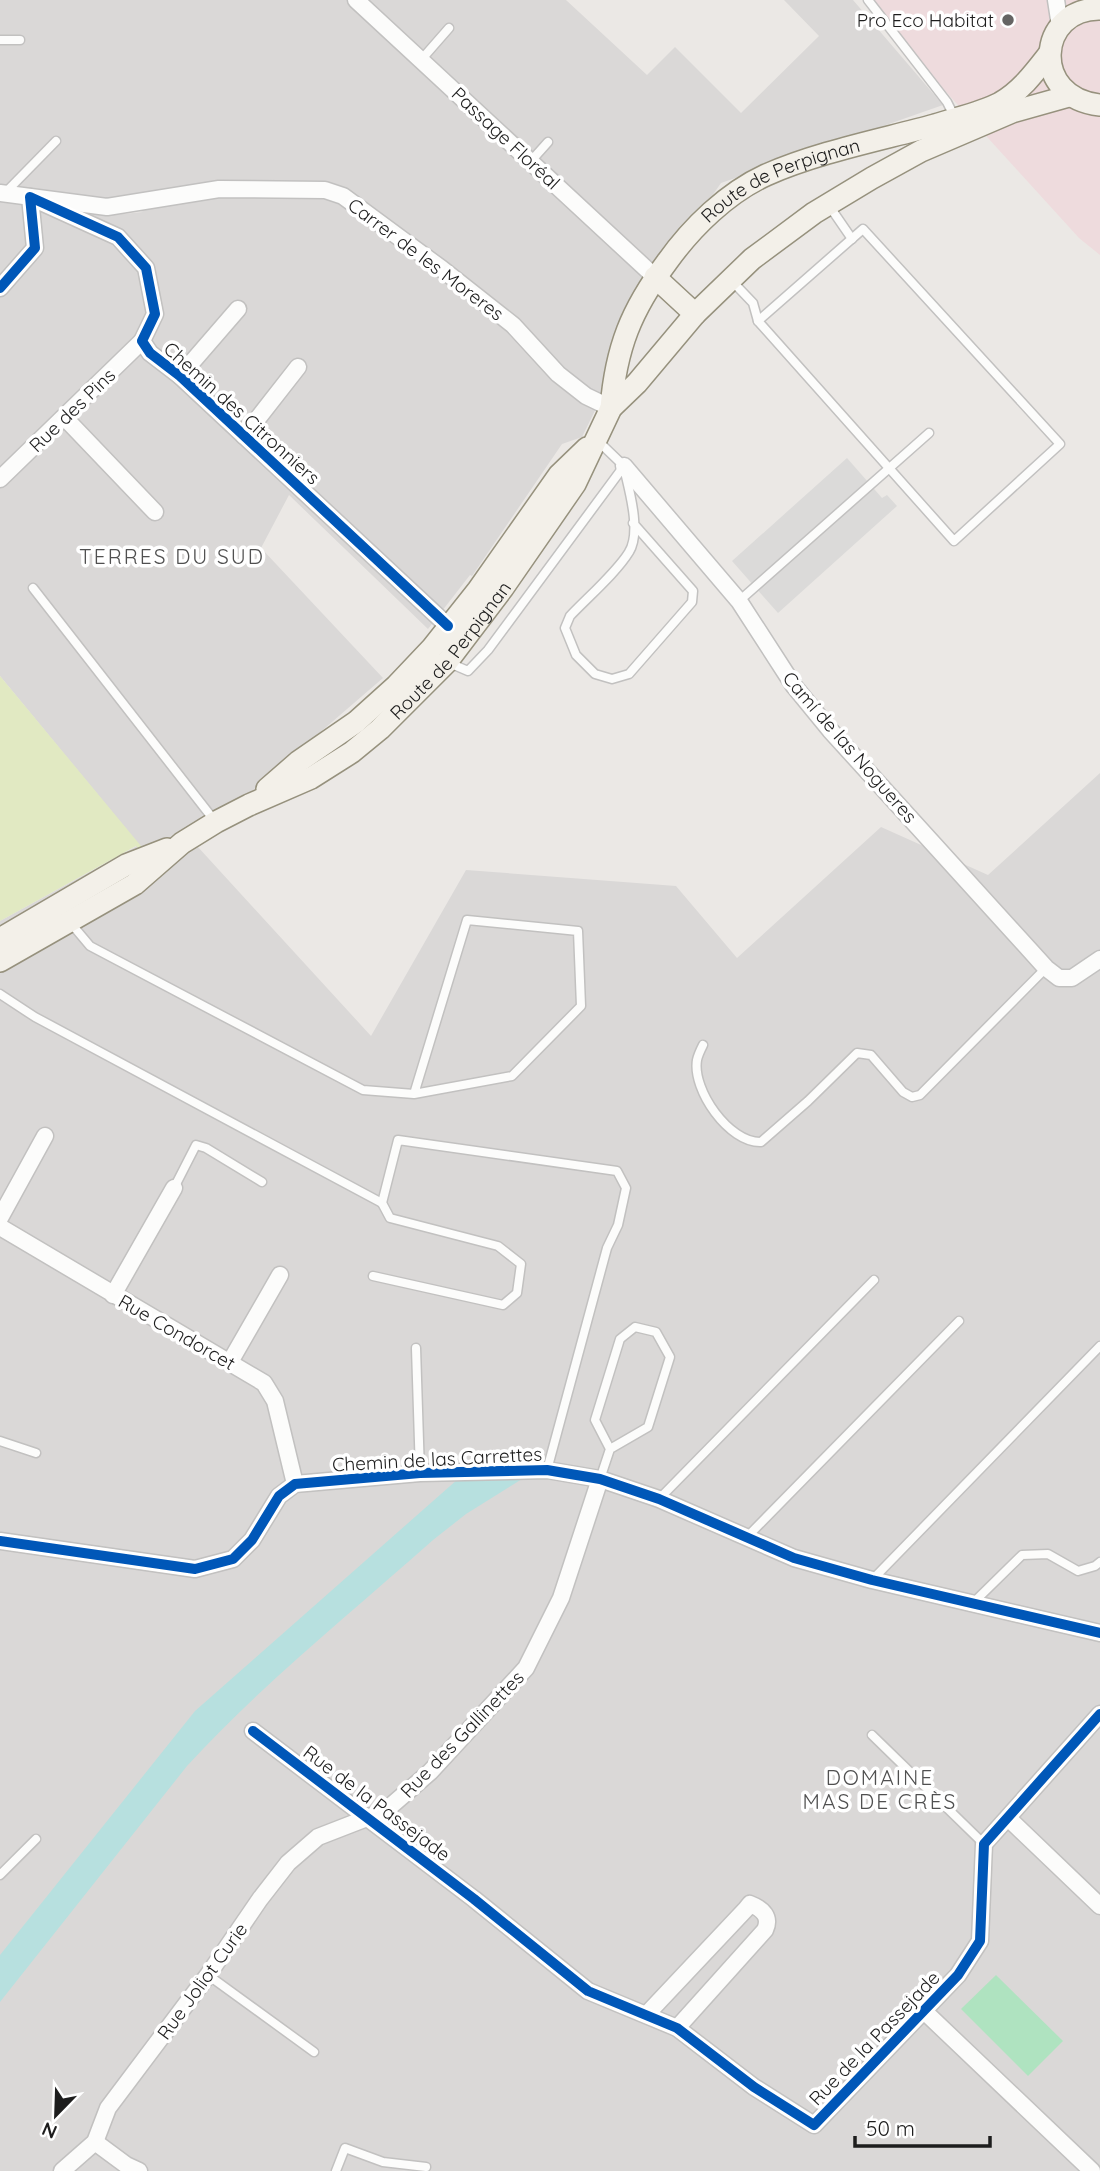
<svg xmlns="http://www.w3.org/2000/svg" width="1100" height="2171" font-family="Quicksand,sans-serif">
  <rect width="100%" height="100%" fill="#ebe8e5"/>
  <path fill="#dad8d7" d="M0 0H566L647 75 675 47 741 113 819 36 784 0H853L943 105 721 183 629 315 607 386 582 437 562 444 472 576 470 575 428 629 289 495 261 548 383 678 216 822 187 835 371 1036 466 870 676 886 737 958 881 827 988 875 1100 773V2171H0V921L137 846 146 853 0 676V199L113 215 143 212 107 199 0 188Z"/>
  <path fill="#eedbdd" d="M868 0H1100V255L1079 238 917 60Z"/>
  <path fill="#e1e9c2" d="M0 676 146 852 145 856 136 846 0 921Z"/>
  <path fill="#afe3c0" d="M996 1975 1063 2041 1028 2076 961 2009Z"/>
  <path fill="#dbdad9" d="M847 458 882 498 887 495 897 506 778 613 732 561Z"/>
  <path fill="#b7e0df" d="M458 1479H522L466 1514 433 1540C350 1614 262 1684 187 1766L0 2002V1955L195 1711Z"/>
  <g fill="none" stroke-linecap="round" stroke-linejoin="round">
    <g stroke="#c2c1c0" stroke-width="11">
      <g id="service">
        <path d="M868 0 947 102 955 118"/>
        <path d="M0 40H20"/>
        <path d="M421 60 449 28"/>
        <path d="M531 161 548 142"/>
        <path d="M5 193 56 141"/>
        <path d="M830 207 852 239"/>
        <path d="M863 229 1060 444 954 541 758 321Z"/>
        <path d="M731 280 753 303 758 321"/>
        <path d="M598 441 624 466"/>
        <path d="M625 472C630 493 641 533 629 552 617 572 587 598 570 616L565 628 576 655 595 674 612 679 629 674 692 602 693 591 633 523"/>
        <path d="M33 588 214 820"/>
        <path d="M739 601 929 433"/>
        <path d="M447 662 468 671 488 650 624 466"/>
        <path d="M69 921 90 946 363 1090 414 1094 512 1076 581 1006 578 931 467 920 414 1094"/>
        <path d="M0 994 35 1017 382 1203"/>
        <path d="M703 1045C701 1049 698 1055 697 1060 692 1090 729 1143 761 1142L808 1101 857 1053 871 1055 903 1092 912 1097 920 1095 1046 968"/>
        <path d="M174 1188 196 1145 206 1148 262 1182"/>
        <path d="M373 1276 503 1305 517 1293 521 1264 498 1246 390 1218 382 1203 398 1140 617 1171 626 1188 618 1225 607 1248 547 1470"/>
        <path d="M416 1348 420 1473"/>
        <path d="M0 1441 36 1453"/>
        <path d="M600 1479 610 1449 648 1427 670 1357 656 1332 635 1327 620 1339 595 1420 610 1449"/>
        <path d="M659 1499 874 1280"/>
        <path d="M746 1538 959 1321"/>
        <path d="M872 1580 1100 1346"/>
        <path d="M973 1603 1022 1555 1048 1554 1078 1571 1095 1566 1100 1562"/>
        <path d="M872 1735 984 1844"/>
        <path d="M0 1875 36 1839"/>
        <path d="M208 1975 314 2052"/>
        <path d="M336 2171 345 2148 383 2162 426 2167"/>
      </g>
    </g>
    <g stroke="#c2c1c0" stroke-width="19">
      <g id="minor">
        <path d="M356 0 655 277"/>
        <path d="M1056 0 1060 26"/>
        <path d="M0 193 107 207 219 189 325 190 343 196 442 269 513 325 558 374 586 396 611 408"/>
        <path d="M0 288 35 248 30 197 118 237 146 268 155 314 142 341 150 353 180 376 448 626"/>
        <path d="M180 376 238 309"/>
        <path d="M65 418 155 512"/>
        <path d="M244 436 298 367"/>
        <path d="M624 466 739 601 794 686 830 730 1046 968 1059 978H1072L1100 959"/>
        <path d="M0 479 142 341"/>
        <path d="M0 1218 45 1136"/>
        <path d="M0 1227 264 1383 275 1401 295 1484"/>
        <path d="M113 1295 174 1188"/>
        <path d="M230 1362 280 1275"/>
        <path d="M0 1541 195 1569 233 1559 252 1540 279 1496 295 1484 420 1473 547 1470 600 1479 659 1499 794 1558 872 1580 1100 1633"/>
        <path d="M253 1731 474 1899 588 1991 677 2028 754 2087 814 2125 958 1975 980 1941 984 1844 1100 1714"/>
        <path d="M1008 1818 1100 1906"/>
        <path d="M924 2011 1092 2171"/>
        <path d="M647 2014 746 1909 750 1904C763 1909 771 1917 765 1930L677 2028"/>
        <path d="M95 2142 126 2165 139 2171"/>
        <path d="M62 2171 95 2142 108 2108 208 1975 260 1899 288 1863 318 1837 385 1811 430 1772 526 1668 561 1598 600 1479"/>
      </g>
    </g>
    <g stroke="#96917d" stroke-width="24">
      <g id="secondary">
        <path d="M1100 9C1037 8 1030 98 1100 105"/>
        <path d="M655 277 695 314"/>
        <path id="s1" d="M611 408C616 348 631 310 667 262 692 227 727 193 766 175 818 152 880 140 935 125 956 118 981 113 1000 103 1021 91 1035 72 1049 54"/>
        <path d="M267 789 298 762 356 722 396 686 432 648 478 590 559 475 587 448"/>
        <path d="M0 939 126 865 167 849"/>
        <path id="s2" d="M0 961 135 884 182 843 216 822 249 805 311 778 352 752 380 729 447 662 503 588 575 484 611 408 637 383 695 314 752 259 814 213 872 178 921 151 1012 112 1069 96"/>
      </g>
    </g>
    <use href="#service" stroke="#fcfcfb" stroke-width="8"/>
    <use href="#minor" stroke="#fcfcfb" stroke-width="16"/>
    <use href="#secondary" stroke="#f3f0e9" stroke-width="21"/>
    <g stroke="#fff" stroke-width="15">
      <g id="cycleway">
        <path d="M0 288 35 248 30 197 118 237 146 268 155 314 142 341 150 353 180 376 448 626"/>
        <path d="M0 1541 195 1569 233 1559 252 1540 279 1496 295 1484 420 1473 547 1470 600 1479 659 1499 794 1558 872 1580 1100 1633"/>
        <path d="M253 1731 474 1899 588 1991 677 2028 754 2087 814 2125 958 1975 980 1941 984 1844 1100 1714"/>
      </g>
    </g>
    <use href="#cycleway" stroke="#0057b8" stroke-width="10"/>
  </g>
  <circle fill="#656463" stroke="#fff" stroke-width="2.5" cx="1008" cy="20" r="7"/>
  <g text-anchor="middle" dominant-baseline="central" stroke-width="7" stroke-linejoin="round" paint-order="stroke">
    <g font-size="19" fill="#1d1d1d" stroke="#fff" text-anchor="end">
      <text x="994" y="20">Pro Eco Habitat</text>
    </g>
    <g font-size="19" fill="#1d1d1d" stroke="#fff">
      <text transform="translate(506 138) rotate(43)">Passage Floréal</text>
      <text stroke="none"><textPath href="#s1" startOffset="303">Route de Perpignan</textPath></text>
      <text transform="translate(426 259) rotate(37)">Carrer de les Moreres</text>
      <text transform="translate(72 410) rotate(-44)">Rue des Pins</text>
      <text transform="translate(242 413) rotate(42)">Chemin des Citronniers</text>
      <text stroke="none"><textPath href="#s2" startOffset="553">Route de Perpignan</textPath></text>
      <text transform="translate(850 747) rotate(49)">Camí de las Nogueres</text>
      <text transform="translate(177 1332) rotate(30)">Rue Condorcet</text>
      <text transform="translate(437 1459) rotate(-3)">Chemin de las Carrettes</text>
      <text transform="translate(462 1734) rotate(-46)">Rue des Gallinettes</text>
      <text transform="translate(377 1803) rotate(37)">Rue de la Passejade</text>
      <text transform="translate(202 1981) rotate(-54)">Rue Joliot Curie</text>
      <text transform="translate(874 2038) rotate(-46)">Rue de la Passejade</text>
    </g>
    <g font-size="21" letter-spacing="2" fill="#505050" stroke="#fff">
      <text x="172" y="556">TERRES DU SUD</text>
      <text x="880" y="1777">DOMAINE<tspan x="880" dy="24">MAS DE CRÈS</tspan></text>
    </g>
  </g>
  <g transform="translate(56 2115) rotate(203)" stroke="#ffffff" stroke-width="5" paint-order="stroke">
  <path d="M0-5L12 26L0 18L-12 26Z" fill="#1d1d1d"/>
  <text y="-10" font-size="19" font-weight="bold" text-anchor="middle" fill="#1d1d1d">N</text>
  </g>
  <path d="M855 2136v10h135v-10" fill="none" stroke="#1d1d1d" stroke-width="3.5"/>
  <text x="866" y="2136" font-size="21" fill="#1d1d1d" stroke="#ffffff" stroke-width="5" paint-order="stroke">50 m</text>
</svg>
